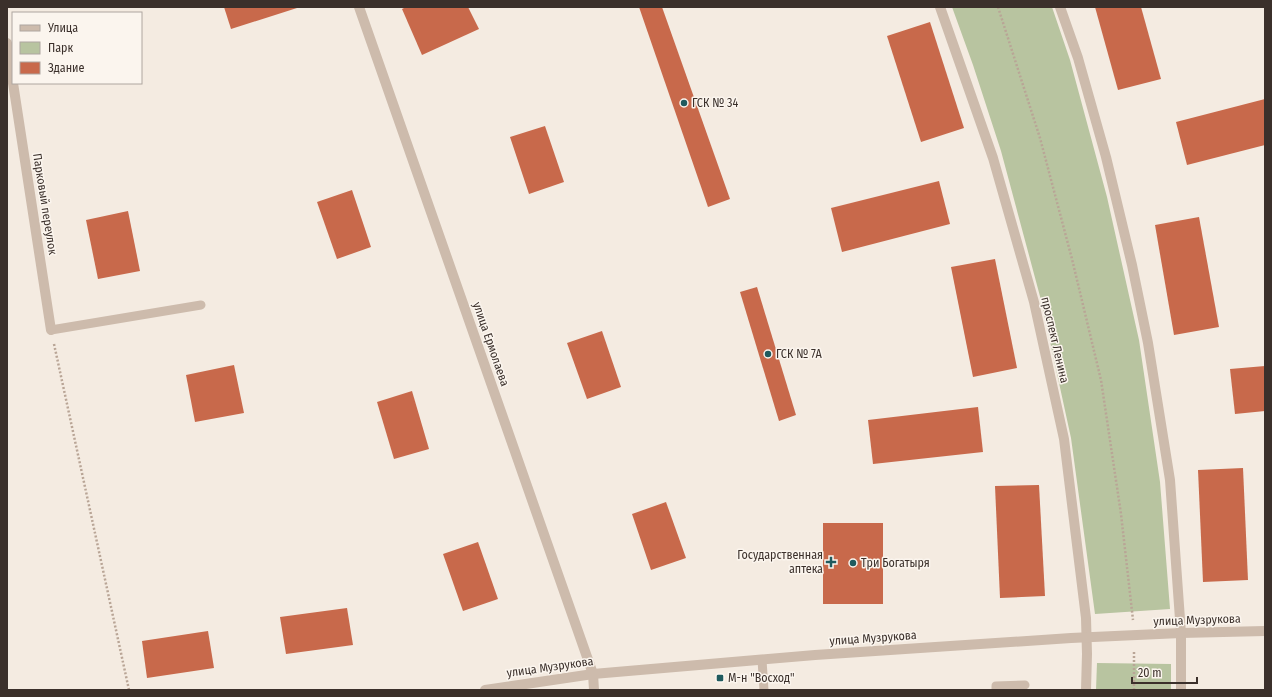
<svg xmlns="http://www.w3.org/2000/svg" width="1272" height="697" font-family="'Fira Sans Condensed',sans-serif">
  <rect width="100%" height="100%" fill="#f4ebe1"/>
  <g fill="#b8c4a0">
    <path d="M952 7H1052L1070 60 1107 197 1139 340 1160 482 1170 609 1095 614 1071 438 1041 300 1001 151 973 65Z"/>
    <path d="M1097 663 1171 664V690H1096Z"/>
  </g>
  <g fill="#c8694b">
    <path d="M224 7H297V8L231 29Z"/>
    <path d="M406 7H468L479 29 422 55 402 9Z"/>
    <path d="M639 7H662L730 199 708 207Z"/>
    <path d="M1095 7H1141L1161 79 1118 90Z"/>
    <path d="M930 22 964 128 921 142 887 36Z"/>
    <path d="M1265 99V145L1187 165 1176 122Z"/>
    <path d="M545 126 564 182 529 194 510 137Z"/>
    <path d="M939 181 950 224 842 252 831 208Z"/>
    <path d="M352 190 371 247 337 259 317 202Z"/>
    <path d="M128 211 140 271 98 279 86 220Z"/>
    <path d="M1199 217 1219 327 1174 335 1155 225Z"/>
    <path d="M995 259 1017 368 973 377 951 267Z"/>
    <path d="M757 287 796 415 779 421 740 292Z"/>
    <path d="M602 331 621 387 587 399 567 343Z"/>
    <path d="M234 365 244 413 195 422 186 375Z"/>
    <path d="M1265 366V411L1235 414 1230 369Z"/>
    <path d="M412 391 429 449 394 459 377 402Z"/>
    <path d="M978 407 983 452 873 464 868 420Z"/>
    <path d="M1243 468 1248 580 1203 582 1198 470Z"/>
    <path d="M1039 485 1045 596 1000 598 995 486Z"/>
    <path d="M666 502 686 558 651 570 632 514Z"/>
    <rect x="823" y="523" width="60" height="81"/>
    <path d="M478 542 498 599 463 611 443 554Z"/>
    <path d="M347 608 353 645 286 654 280 617Z"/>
    <path d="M208 631 214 668 147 678 142 641Z"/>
  </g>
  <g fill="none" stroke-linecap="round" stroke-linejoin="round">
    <g stroke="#b9a596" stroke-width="2.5" stroke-dasharray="2 2" stroke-linecap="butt">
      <path d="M998 7 1040 138 1072 259 1101 380 1121 514 1133 620"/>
      <path d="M54 344 129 690"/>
      <path d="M1134 690V651"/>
    </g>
    <g stroke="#cdbbac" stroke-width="9">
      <path d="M51 330 201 305"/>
      <path d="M762 660 764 690"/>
      <path d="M996 690V686L1025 685"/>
    </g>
    <g stroke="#cdbbac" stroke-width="10">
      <path d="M359 7 593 674 594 690"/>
      <path d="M7 43 13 82"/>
      <path d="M13 83 51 330"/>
      <path d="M1181 633 1265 631"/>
    </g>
    <g stroke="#cdbbac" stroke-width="10">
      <path d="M940 7 993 158 1034 302 1064 439 1086 618 1087 654 1086 690"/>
      <path d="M1060 7 1078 58 1106 157 1132 265 1148 343 1170 480 1181 633V690"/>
      <path d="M485 690 593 674 815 655 1071 638 1181 633"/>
    </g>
  </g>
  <g fill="#1f5a5e" stroke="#fbf5ee" stroke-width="1.5">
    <circle cx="684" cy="103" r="4"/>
    <circle cx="768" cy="354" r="4"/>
    <path d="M829 556h4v4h4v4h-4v4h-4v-4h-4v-4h4z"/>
    <circle cx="853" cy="563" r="4"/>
    <rect x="716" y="674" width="8" height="8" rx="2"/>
  </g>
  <g text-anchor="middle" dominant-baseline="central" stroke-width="3" stroke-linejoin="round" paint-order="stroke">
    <g font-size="12" fill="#3b302b" stroke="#fbf5ee" text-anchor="start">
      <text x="692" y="103">ГСК № 34</text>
      <text x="776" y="354">ГСК № 7А</text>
      <text x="823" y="555" text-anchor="end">Государственная<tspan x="823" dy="14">аптека</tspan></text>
      <text x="861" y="563">Три Богатыря</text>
      <text x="728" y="678">М-н "Восход"</text>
    </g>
    <g font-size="12" fill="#3b302b" stroke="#fbf5ee">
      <text transform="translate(45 204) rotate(81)">Парковый переулок</text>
      <text transform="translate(1055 340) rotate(77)">проспект Ленина</text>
      <text transform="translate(491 344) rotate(71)">улица Ермолаева</text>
      <text transform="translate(1197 620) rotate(-2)">улица Музрукова</text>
      <text transform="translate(873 638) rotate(-4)">улица Музрукова</text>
      <text transform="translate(550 667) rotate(-8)">улица Музрукова</text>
    </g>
  </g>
  <rect width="1272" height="697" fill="none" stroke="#3b302b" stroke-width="16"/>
  <rect x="12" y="12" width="130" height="72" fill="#fbf5ee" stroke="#aea6a0"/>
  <rect x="20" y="25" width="20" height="6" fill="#cdbbac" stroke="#aea6a0"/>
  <text x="48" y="32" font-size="12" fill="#3b302b">Улица</text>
  <rect x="20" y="42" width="20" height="12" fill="#b8c4a0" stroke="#aea6a0"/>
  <text x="48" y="52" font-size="12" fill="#3b302b">Парк</text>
  <rect x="20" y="62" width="20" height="12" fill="#c8694b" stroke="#aea6a0"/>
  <text x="48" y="72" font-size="12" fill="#3b302b">Здание</text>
  <path d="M1132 677v6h65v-6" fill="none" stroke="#3b302b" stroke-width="2"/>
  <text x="1138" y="677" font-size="12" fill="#3b302b" stroke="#fbf5ee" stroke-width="3" paint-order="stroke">20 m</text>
</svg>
